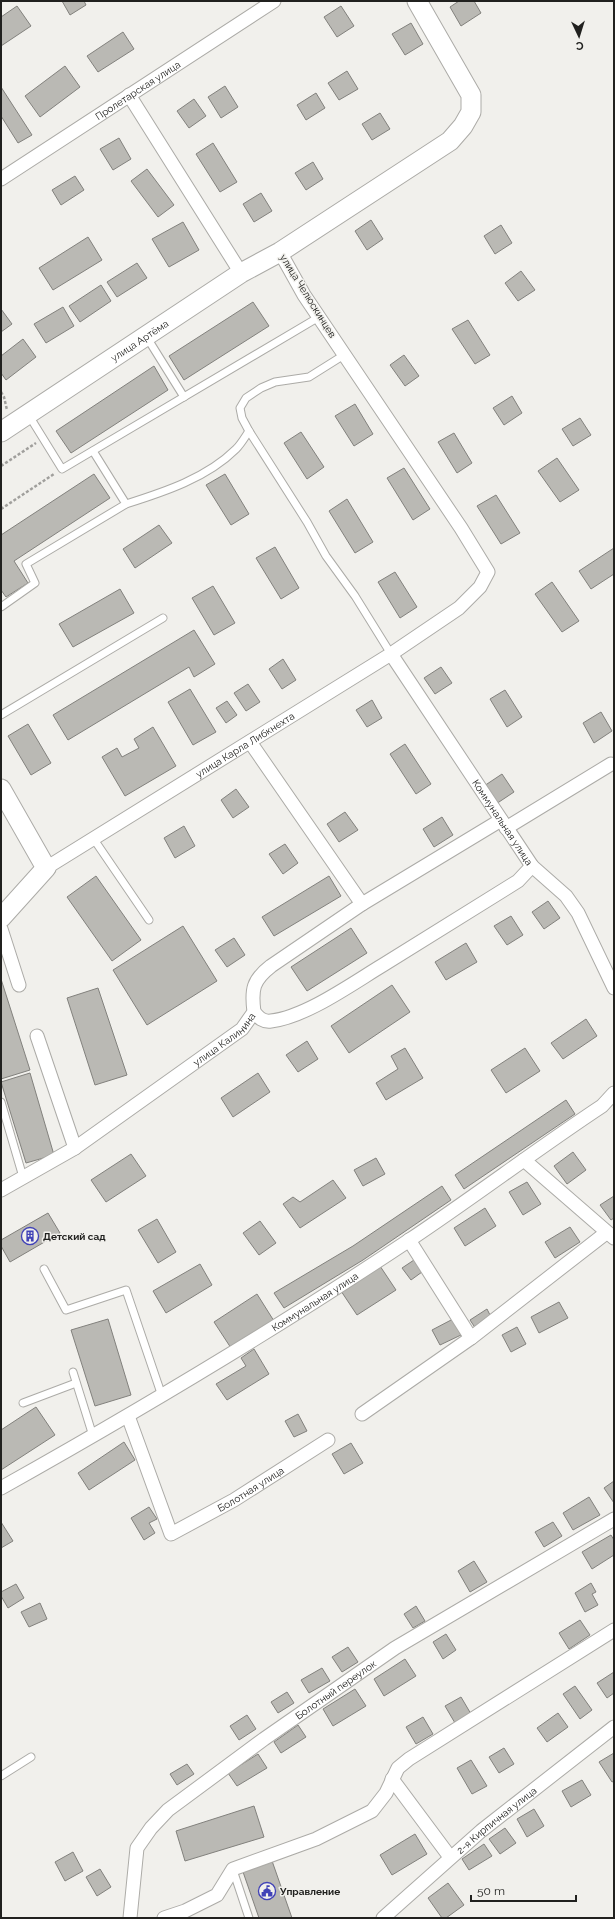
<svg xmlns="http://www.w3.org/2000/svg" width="615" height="1919" font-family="Raleway,sans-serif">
  <rect width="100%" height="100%" fill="#f1f0ec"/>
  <g fill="#bab9b4" stroke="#82817d">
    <path d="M62 1H84L86 5 70 15Z"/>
    <path d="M459 1H474L481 13 461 26 450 7Z"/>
    <path d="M17 6 31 26 1 46V17Z"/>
    <path d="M341 6 354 26 337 37 324 17Z"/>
    <path d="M411 23 423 44 405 55 392 34Z"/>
    <path d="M123 32 134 49 98 72 87 56Z"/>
    <path d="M65 66 80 87 40 117 25 96Z"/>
    <path d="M347 71 358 89 339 100 328 83Z"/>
    <path d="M225 86 238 107 221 118 208 97Z"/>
    <path d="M1 87 32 135 18 143 1 116Z"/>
    <path d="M316 93 325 108 306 120 297 105Z"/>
    <path d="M194 99 206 116 189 128 177 111Z"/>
    <path d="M380 113 390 129 372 140 362 124Z"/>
    <path d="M119 138 131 159 113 170 100 149Z"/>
    <path d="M213 143 237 182 220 192 196 154Z"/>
    <path d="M313 162 323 179 306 190 295 173Z"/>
    <path d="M147 169 174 205 158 217 131 181Z"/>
    <path d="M75 176 84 190 61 205 52 190Z"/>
    <path d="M261 193 272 211 254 222 243 204Z"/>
    <path d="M371 220 383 239 367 250 355 231Z"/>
    <path d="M183 222 199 250 169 267 152 239Z"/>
    <path d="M501 225 512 243 495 254 484 236Z"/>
    <path d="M88 237 102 260 53 290 39 268Z"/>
    <path d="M137 263 147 278 117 297 107 282Z"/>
    <path d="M521 271 535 290 518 301 505 283Z"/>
    <path d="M101 285 111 301 80 322 69 306Z"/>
    <path d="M253 302 269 326 184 380 169 356Z"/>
    <path d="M63 307 74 326 46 343 34 324Z"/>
    <path d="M1 309 12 324 1 332Z"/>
    <path d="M468 320 490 355 475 364 452 329Z"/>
    <path d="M23 339 36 357 6 380 1 373V356Z"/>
    <path d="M404 355 419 376 405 386 390 365Z"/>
    <path d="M154 366 168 390 71 453 56 431Z"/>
    <path d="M512 396 522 413 504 425 493 408Z"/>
    <path d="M355 404 373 434 354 446 335 416Z"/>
    <path d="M580 418 591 435 573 446 562 429Z"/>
    <path d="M301 432 324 467 307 479 284 443Z"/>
    <path d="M454 433 472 463 457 473 438 442Z"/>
    <path d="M557 458 579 490 560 502 538 471Z"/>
    <path d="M404 468 430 509 413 520 387 478Z"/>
    <path d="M94 474 110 498 14 561 28 583 6 597 1 590V535Z"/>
    <path d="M225 474 249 514 231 525 206 485Z"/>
    <path d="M496 495 520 533 501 544 477 506Z"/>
    <path d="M347 499 373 542 355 553 329 511Z"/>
    <path d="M159 525 172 543 135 568 123 549Z"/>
    <path d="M275 547 299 588 281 599 256 558Z"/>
    <path d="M614 548V574L591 589 579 571Z"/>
    <path d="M395 572 417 607 400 618 378 582Z"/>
    <path d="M552 582 579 621 562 632 535 594Z"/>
    <path d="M213 586 235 623 214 635 192 598Z"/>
    <path d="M120 589 134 613 73 647 59 624Z"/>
    <path d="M194 630 215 664 194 677 189 667 68 740 53 715Z"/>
    <path d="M283 659 296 680 282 689 269 669Z"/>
    <path d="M441 667 452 683 435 694 424 678Z"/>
    <path d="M248 684 260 702 246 711 234 693Z"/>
    <path d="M190 689 216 732 193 745 168 702Z"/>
    <path d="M505 690 522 717 507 727 490 699Z"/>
    <path d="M372 700 382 718 367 727 356 710Z"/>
    <path d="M227 701 237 715 226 723 216 708Z"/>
    <path d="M601 712 612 731 594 743 583 723Z"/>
    <path d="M28 724 51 763 31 775 8 736Z"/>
    <path d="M153 727 176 766 125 796 102 757 117 748 122 757 139 748 134 739Z"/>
    <path d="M405 744 431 784 416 794 390 754Z"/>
    <path d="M502 774 514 792 496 804 484 786Z"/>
    <path d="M236 789 249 807 233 818 221 800Z"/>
    <path d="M345 812 358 830 339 842 327 824Z"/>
    <path d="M442 817 453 835 434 847 423 829Z"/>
    <path d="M184 826 195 846 175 858 164 838Z"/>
    <path d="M285 844 298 863 283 874 269 854Z"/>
    <path d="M96 876 141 940 112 961 67 897Z"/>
    <path d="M329 876 341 896 274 936 262 917Z"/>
    <path d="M548 901 560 918 544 929 532 912Z"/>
    <path d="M511 916 523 935 507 945 494 926Z"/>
    <path d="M183 926 217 981 147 1025 113 970Z"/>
    <path d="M351 928 367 953 307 991 291 967Z"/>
    <path d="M234 938 245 955 227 967 215 950Z"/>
    <path d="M466 943 477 962 446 980 435 962Z"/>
    <path d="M1 979 30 1070 1 1079Z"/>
    <path d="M392 985 410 1012 349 1053 331 1026Z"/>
    <path d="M98 988 127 1075 95 1085 67 998Z"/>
    <path d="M586 1019 597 1036 563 1059 551 1043Z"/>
    <path d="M307 1041 318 1059 298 1072 286 1055Z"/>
    <path d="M405 1048 423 1078 386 1100 376 1083 398 1069 391 1056Z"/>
    <path d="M525 1048 540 1071 506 1093 491 1070Z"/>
    <path d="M30 1073 54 1155 26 1163 1 1082Z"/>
    <path d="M258 1073 270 1092 233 1117 221 1098Z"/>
    <path d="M566 1100 575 1114 464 1189 455 1175Z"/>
    <path d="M573 1152 586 1170 567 1184 554 1166Z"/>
    <path d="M131 1154 146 1176 106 1202 91 1180Z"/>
    <path d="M376 1158 385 1174 363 1186 354 1170Z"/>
    <path d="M333 1180 346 1198 300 1228 283 1204 293 1197 300 1202Z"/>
    <path d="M527 1182 541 1204 523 1215 509 1192Z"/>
    <path d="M442 1186 451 1200 363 1260 284 1308 274 1293 353 1246Z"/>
    <path d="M614 1196V1218L611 1220 600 1205Z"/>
    <path d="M485 1208 496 1226 465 1246 454 1228Z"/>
    <path d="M48 1213 60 1233 10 1262 1 1246V1240Z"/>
    <path d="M157 1219 176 1252 158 1263 138 1230Z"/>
    <path d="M260 1221 276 1243 259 1255 243 1233Z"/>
    <path d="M570 1227 580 1242 555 1258 545 1242Z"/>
    <path d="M414 1260 422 1272 411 1280 402 1268Z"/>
    <path d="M200 1264 212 1285 166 1313 153 1291Z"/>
    <path d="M380 1266 396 1290 357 1315 341 1291Z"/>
    <path d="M257 1294 274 1321 231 1348 214 1322Z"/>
    <path d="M559 1302 568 1318 539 1333 531 1317Z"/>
    <path d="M487 1309 492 1319 476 1329 470 1320Z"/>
    <path d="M108 1319 131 1395 95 1406 71 1330Z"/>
    <path d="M453 1319 461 1335 440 1345 432 1330Z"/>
    <path d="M517 1327 526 1344 511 1352 502 1335Z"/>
    <path d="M254 1349 269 1374 227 1400 216 1384 246 1366 241 1358Z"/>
    <path d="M36 1407 55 1435 1 1470V1430Z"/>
    <path d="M298 1414 307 1431 294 1437 285 1421Z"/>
    <path d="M124 1442 135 1460 89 1490 78 1473Z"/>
    <path d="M351 1443 363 1463 344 1474 332 1454Z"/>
    <path d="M614 1481V1503L604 1488Z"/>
    <path d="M589 1497 600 1515 573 1530 563 1513Z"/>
    <path d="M149 1507 157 1519 149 1523 155 1533 144 1540 131 1518Z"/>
    <path d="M1 1522 13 1541 1 1548Z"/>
    <path d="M553 1522 562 1536 544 1547 535 1532Z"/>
    <path d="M611 1535 614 1540V1555L592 1569 582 1552Z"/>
    <path d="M474 1561 487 1582 470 1592 458 1571Z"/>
    <path d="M591 1583 596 1592 592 1594 598 1605 585 1612 575 1593Z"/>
    <path d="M16 1584 24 1598 8 1608 1 1596V1592Z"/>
    <path d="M40 1603 47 1619 29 1627 21 1612Z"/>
    <path d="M416 1606 425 1621 413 1628 404 1614Z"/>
    <path d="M580 1620 590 1635 569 1649 559 1633Z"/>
    <path d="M446 1634 456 1650 443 1659 433 1642Z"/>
    <path d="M348 1647 358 1662 342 1672 332 1657Z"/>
    <path d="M405 1659 416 1676 384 1696 374 1679Z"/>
    <path d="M322 1668 330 1681 309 1693 301 1680Z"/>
    <path d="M614 1672V1693L607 1698 597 1683Z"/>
    <path d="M575 1686 592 1710 580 1719 563 1694Z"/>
    <path d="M355 1689 366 1706 333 1726 323 1709Z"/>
    <path d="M287 1692 294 1703 278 1713 271 1702Z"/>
    <path d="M461 1697 471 1714 455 1723 445 1706Z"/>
    <path d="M558 1713 568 1727 547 1742 537 1728Z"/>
    <path d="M247 1715 256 1729 239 1740 230 1726Z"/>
    <path d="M423 1717 433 1734 416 1744 406 1727Z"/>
    <path d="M298 1725 306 1737 281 1753 274 1742Z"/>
    <path d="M504 1748 514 1764 499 1773 489 1757Z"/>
    <path d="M614 1753V1781L612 1782 599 1762Z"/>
    <path d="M258 1754 267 1768 237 1786 228 1773Z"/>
    <path d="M471 1760 487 1786 472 1794 457 1768Z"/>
    <path d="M187 1764 194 1774 177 1785 170 1774Z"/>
    <path d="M582 1780 591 1795 571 1807 562 1791Z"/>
    <path d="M254 1806 264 1837 185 1861 176 1831Z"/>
    <path d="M534 1809 544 1826 527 1837 517 1819Z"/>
    <path d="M505 1828 516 1843 500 1854 489 1839Z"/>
    <path d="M415 1834 427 1854 392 1875 380 1855Z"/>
    <path d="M484 1844 492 1856 469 1870 462 1859Z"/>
    <path d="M73 1852 83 1871 65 1881 55 1862Z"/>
    <path d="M271 1858 292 1918H259L242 1869Z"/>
    <path d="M100 1869 111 1887 97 1896 86 1877Z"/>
    <path d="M448 1883 464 1905 446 1918H442L428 1898Z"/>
  </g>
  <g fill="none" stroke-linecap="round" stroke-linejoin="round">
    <g stroke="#acaba7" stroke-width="9">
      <g id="lane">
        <path d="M146 336 184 397"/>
        <path d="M344 355 309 377 275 382 261 388 246 398 240 408 242 418 249 431 307 522 326 556 355 596 391 654"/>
        <path d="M28 414 62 469 319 317"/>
        <path d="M126 504C164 492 207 478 236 449 241 444 245 437 249 431"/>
        <path d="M1 607 35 583 26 564 126 504 93 451"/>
        <path d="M1 715 163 618"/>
        <path d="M93 838 149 920"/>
        <path d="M1 1102 23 1177"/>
        <path d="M44 1269 66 1310 126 1290 162 1396"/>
        <path d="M73 1372 93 1436"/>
        <path d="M23 1403 76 1383"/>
        <path d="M1 1776 31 1757"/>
        <path d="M233 1870 249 1918"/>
      </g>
    </g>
    <g stroke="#acaba7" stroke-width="15">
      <g id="street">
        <path d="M129 95 241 273"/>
        <path id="s1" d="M1 179 274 1"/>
        <path id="s2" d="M391 654 532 866 566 896 578 913 614 988"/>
        <path d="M250 742 362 904"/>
        <path d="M506 828 611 764"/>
        <path id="s3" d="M46 868 391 654 459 608 480 587 488 572 461 528 304 295 280 252"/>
        <path d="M1 929 19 985"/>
        <path d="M254 1012C259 1018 263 1022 271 1021 306 1017 353 983 383 965 428 937 473 909 518 881L532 866"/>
        <path d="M37 1036 75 1148"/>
        <path d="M524 1160 614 1238"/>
        <path id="s4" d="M1 1190 75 1148 242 1029 254 1012C251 989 253 980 271 966L362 904 501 820"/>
        <path d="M409 1240 471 1338"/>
        <path d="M362 1414 471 1338 606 1233"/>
        <path id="s5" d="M128 1416 171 1534 234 1500 328 1440"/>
        <path id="s6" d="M1 1488C140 1410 276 1329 408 1241 474 1197 537 1149 602 1106L614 1093"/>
        <path d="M392 1779 450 1857"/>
        <path id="s7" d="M130 1918 137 1848 151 1828 168 1810 264 1739 395 1648 614 1519"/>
        <path d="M164 1918 185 1911 217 1895 233 1869 316 1839 372 1811 386 1793 398 1768 409 1759 614 1630"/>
        <path id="s8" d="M383 1918 481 1831 614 1727"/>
      </g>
    </g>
    <g stroke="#acaba7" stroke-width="21">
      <g id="secondary">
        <path id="s9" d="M1 432 241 273 280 252 450 141 463 126 471 112V95L417 1"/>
        <path d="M1 789 46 868 1 918"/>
      </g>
    </g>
    <g stroke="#a09f9c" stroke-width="2.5" stroke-dasharray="3 2" stroke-linecap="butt">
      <path d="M1 392 4 397 7 410"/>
      <path d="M1 466 36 443"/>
      <path d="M1 509 54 474"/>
    </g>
    <use href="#lane" stroke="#fff" stroke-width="7"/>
    <use href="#street" stroke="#fff" stroke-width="13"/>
    <use href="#secondary" stroke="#fff" stroke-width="19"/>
  </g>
  <defs>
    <g id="building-ring" transform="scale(0.9)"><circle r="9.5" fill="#f1f0ec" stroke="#4142b7" stroke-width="1.5"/><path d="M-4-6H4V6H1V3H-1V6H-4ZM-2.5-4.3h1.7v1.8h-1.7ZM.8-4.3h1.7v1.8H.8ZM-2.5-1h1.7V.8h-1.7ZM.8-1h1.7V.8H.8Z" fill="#4142b7"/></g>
    <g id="civic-ring" transform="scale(0.9)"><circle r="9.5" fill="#f1f0ec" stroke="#4142b7" stroke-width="1.5"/><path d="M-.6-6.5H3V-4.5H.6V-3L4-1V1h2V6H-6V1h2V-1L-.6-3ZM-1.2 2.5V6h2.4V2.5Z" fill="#4142b7"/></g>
  </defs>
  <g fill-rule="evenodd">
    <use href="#building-ring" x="30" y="1236"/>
    <use href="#civic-ring" x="267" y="1891"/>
  </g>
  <g text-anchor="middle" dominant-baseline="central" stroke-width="3" stroke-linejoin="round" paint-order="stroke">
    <g font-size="10" fill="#21211f" stroke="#f1f0ec">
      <text stroke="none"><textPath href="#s1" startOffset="163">Пролетарская улица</textPath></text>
      <text transform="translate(308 296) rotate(58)">улица Челюскинцев</text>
      <text stroke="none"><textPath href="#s9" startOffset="166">улица Артёма</textPath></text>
      <text stroke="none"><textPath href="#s3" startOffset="234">улица Карла Либкнехта</textPath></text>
      <text stroke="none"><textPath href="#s2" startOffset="202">Коммунальная улица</textPath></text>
      <text stroke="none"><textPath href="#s4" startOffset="270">улица Калинина</textPath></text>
      <text stroke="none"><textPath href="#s6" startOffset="365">Коммунальная улица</textPath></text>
      <text stroke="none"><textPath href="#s5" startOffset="217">Болотная улица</textPath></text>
      <text stroke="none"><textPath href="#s7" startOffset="326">Болотный переулок</textPath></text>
      <text stroke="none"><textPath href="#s8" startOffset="150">2-я Кирпичная улица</textPath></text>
    </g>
    <g font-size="10" font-weight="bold" fill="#21211f" stroke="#f1f0ec" text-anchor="start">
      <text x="43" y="1236">Детский сад</text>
      <text x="280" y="1891">Управление</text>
    </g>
  </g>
  <rect width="615" height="1919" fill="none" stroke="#21211f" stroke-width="4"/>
  <g transform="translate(579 36) rotate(176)" stroke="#f1f0ec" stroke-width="3" paint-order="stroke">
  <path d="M0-3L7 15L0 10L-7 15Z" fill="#21211f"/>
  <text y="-6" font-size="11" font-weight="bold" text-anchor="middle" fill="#21211f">С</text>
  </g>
  <path d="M471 1895v6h105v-6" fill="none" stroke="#21211f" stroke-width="2"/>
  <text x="477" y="1895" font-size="12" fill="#21211f" stroke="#f1f0ec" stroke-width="3" paint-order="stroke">50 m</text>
</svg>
